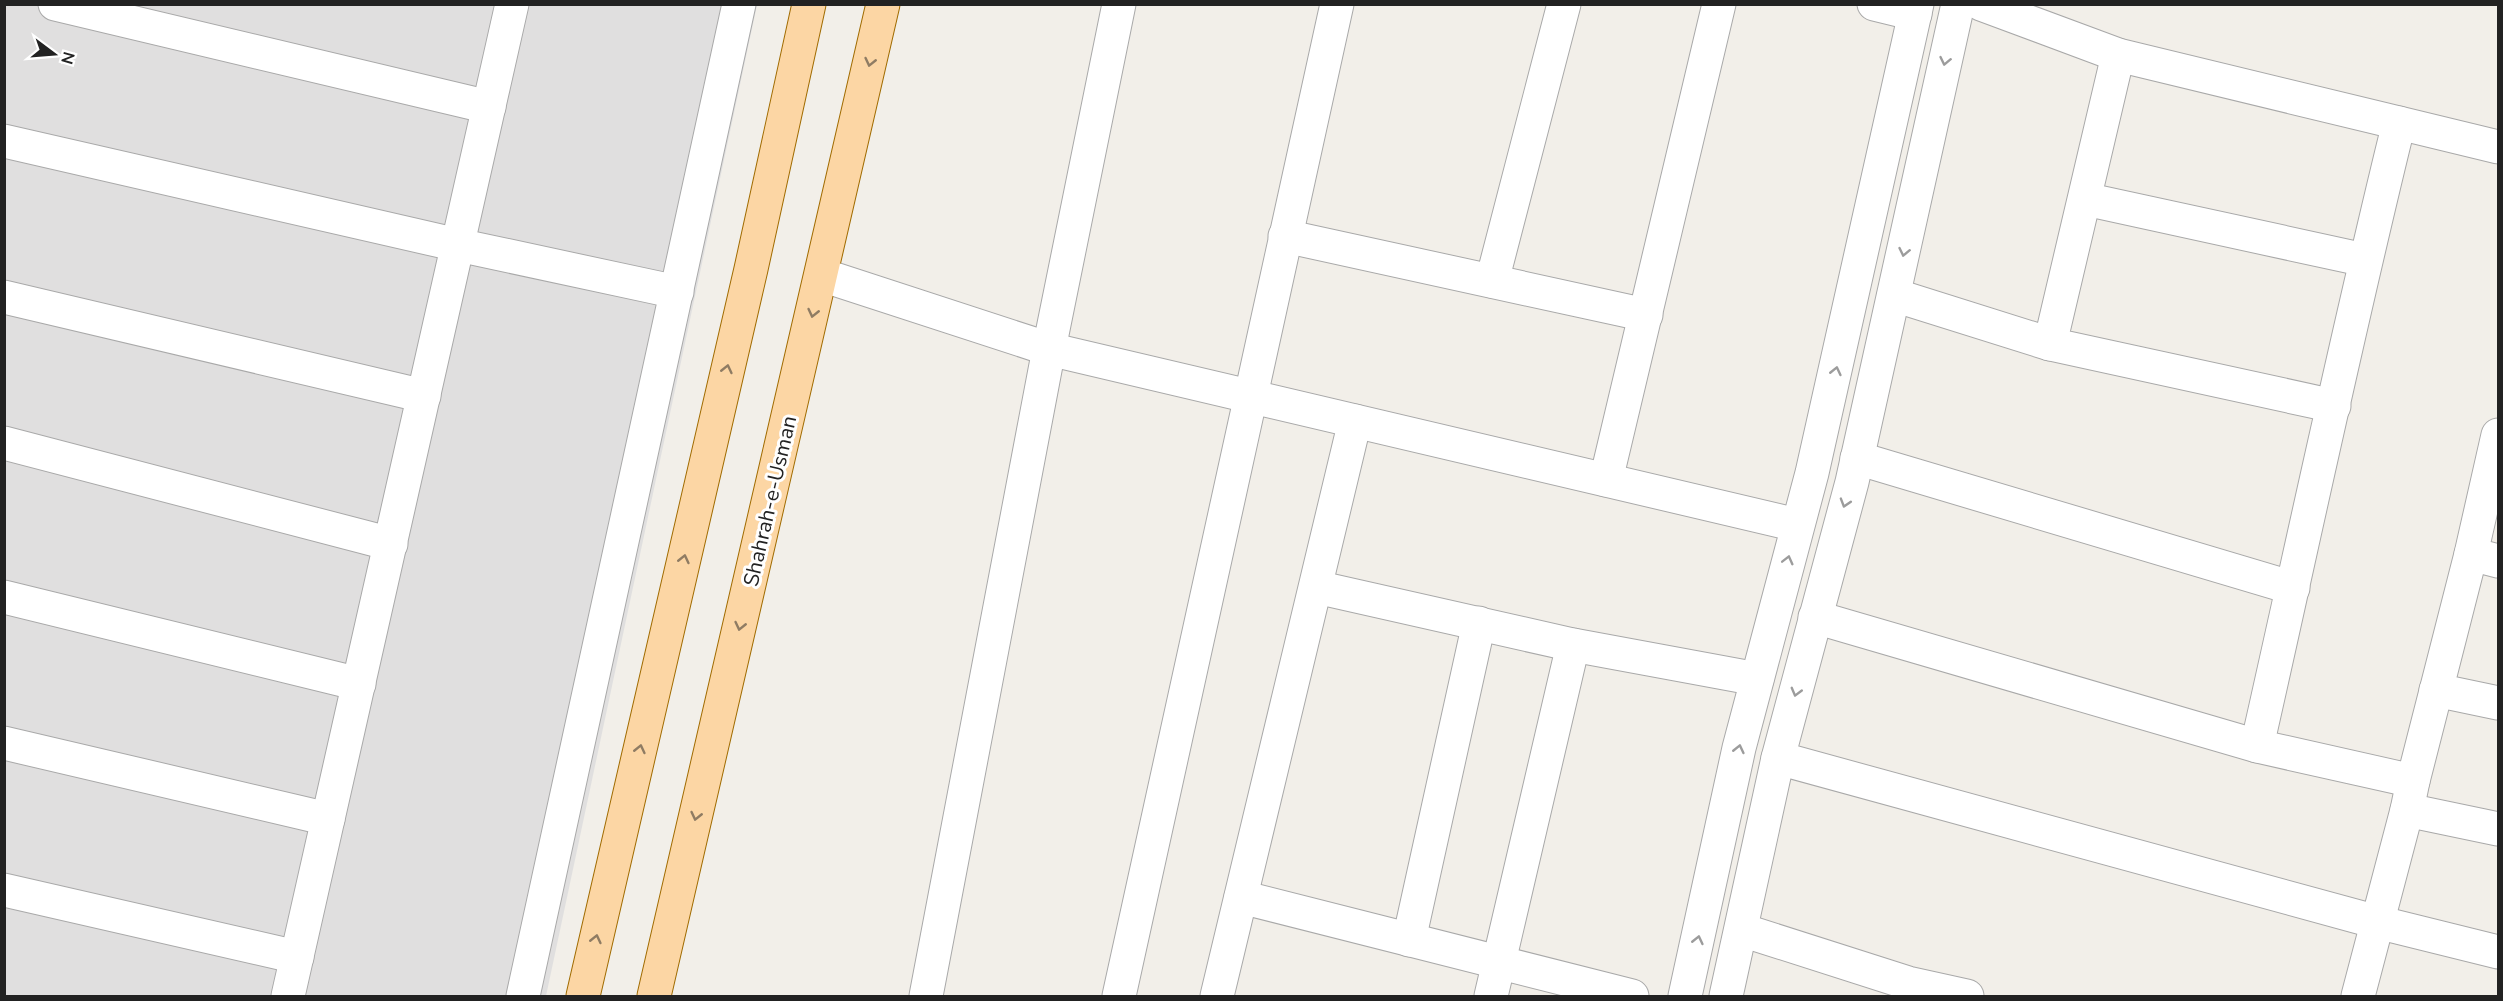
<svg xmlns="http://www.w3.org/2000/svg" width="2503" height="1001" font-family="'Nunito Sans',sans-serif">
  <rect width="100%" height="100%" fill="#f2efe9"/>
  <path fill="#e0dfdf" d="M5 5H757L546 996H5Z"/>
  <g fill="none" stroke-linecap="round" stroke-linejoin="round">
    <g stroke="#a9a9a9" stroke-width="35">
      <g id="minor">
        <path d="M55 4 489 107"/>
        <path d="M1874 4 1915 14"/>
        <path d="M1981 4 2118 55 2399 123C2348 329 2304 538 2257 746"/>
        <path d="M2118 55 2050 344 2334 406"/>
        <path d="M2399 123 2498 147"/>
        <path d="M4 141 458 245 677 292"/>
        <path d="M2085 199 2365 260"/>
        <path d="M1285 236 1646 315"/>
        <path d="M822 275 1049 349 1797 525"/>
        <path d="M1492 281 1564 4"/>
        <path d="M1894 295 2050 344"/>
        <path d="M4 297 424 396"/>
        <path d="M4 443 391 544"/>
        <path d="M1857 458 2293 588"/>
        <path d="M1606 480 1719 4"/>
        <path d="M2471 554 2498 435"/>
        <path d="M1316 587 1573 645 1757 679"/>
        <path d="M4 597 359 684"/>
        <path d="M1815 617 2257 746 2413 781"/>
        <path d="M2436 690 2498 703"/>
        <path d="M4 743 328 819"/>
        <path d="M1778 758 2377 922 2498 952"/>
        <path d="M2407 810 2498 829"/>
        <path d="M4 890 297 957"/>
        <path d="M1241 897 1632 996"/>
        <path d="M1742 930 1908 983 1967 996"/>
        <path d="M1409 940 1479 623"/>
        <path d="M288 996 512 4"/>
        <path d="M523 996 739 4"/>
        <path d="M926 996 1049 349 1119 4"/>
        <path d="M1119 996 1337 4"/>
        <path d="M1217 996 1355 421"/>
        <path d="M1491 996 1573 645"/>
        <path d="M2358 996 2407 810 2413 781 2471 554 2498 561"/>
      </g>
    </g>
    <g stroke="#a9a9a9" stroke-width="35">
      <g id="tertiary">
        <path d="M1685 996 1739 748 1812 473 1917 4"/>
        <path d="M1726 996 1778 758 1852 482 1958 4"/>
      </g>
    </g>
    <g stroke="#a06b00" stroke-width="35">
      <g id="primary">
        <path d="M583 996 751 269 809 4"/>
        <path d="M654 996 883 4"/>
      </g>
    </g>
    <use href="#minor" stroke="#fff" stroke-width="33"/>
    <use href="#tertiary" stroke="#fff" stroke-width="33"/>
    <use href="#primary" stroke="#fcd6a4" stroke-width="33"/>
  </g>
  <defs><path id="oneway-chevron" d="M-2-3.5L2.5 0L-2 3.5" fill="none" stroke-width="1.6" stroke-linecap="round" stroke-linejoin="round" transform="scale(1.5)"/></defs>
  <g stroke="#9c9c9c">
    <use href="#oneway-chevron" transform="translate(1945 61) rotate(102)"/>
    <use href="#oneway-chevron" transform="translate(1904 252) rotate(102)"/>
    <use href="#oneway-chevron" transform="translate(1836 371) rotate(-77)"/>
    <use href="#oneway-chevron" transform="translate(1845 503) rotate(107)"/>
    <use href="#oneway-chevron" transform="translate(1788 560) rotate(-76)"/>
    <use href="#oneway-chevron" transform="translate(1796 692) rotate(105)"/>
    <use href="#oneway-chevron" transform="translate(1739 749) rotate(-77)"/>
    <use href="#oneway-chevron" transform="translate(1698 940) rotate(-77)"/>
  </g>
  <g stroke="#8f7c63">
    <use href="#oneway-chevron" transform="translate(870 62) rotate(103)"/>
    <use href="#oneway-chevron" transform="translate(813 313) rotate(103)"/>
    <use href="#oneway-chevron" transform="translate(727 369) rotate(-77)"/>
    <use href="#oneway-chevron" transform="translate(684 559) rotate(-77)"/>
    <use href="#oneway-chevron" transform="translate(740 626) rotate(103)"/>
    <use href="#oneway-chevron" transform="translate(640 749) rotate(-77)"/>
    <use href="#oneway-chevron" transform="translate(696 816) rotate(103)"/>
    <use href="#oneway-chevron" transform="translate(596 939) rotate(-77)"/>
  </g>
  <g text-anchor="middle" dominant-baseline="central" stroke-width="6" stroke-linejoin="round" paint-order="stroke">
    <g font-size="21" fill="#222" stroke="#fff">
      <text transform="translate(770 501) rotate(-77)">Shahrah-e-Usman</text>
    </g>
  </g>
  <rect width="2503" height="1001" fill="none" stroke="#222222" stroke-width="12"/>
  <g transform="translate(54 54) rotate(106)" stroke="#ffffff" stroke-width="4.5" paint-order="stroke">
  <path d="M0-4.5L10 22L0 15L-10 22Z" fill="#222222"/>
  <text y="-9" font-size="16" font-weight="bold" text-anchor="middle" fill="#222222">N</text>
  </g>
</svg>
